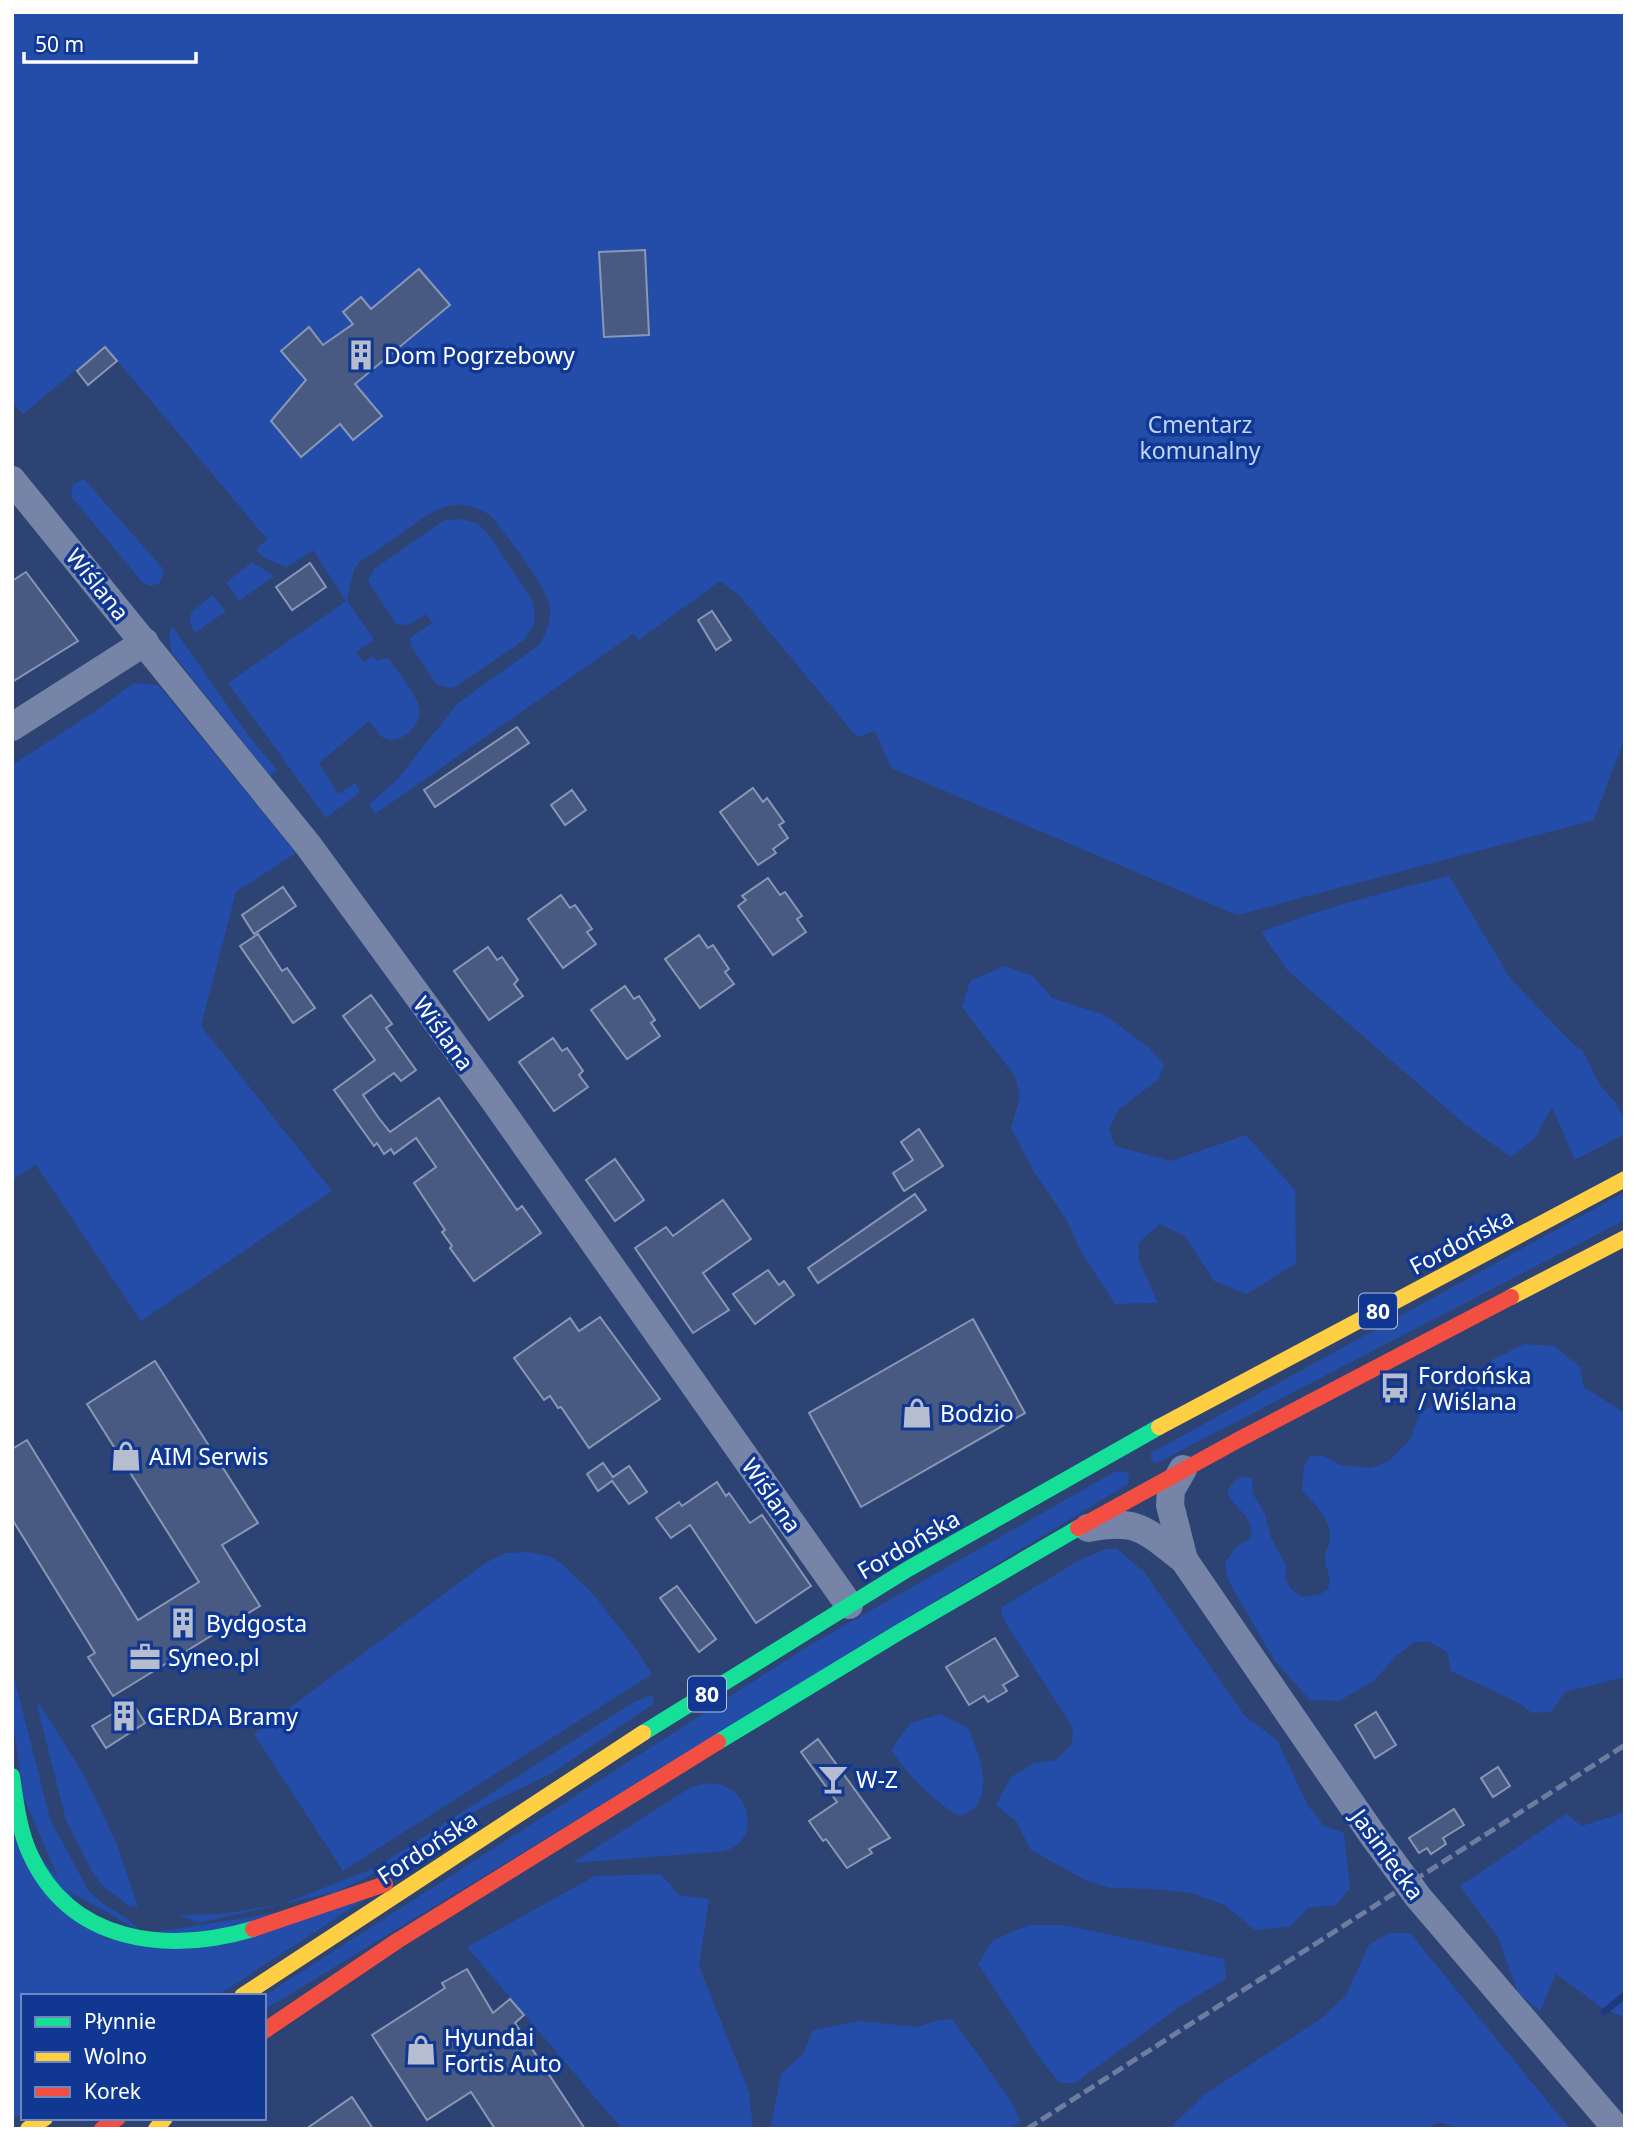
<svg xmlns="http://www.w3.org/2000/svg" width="1637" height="2141" font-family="'Noto Sans',sans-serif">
  <rect width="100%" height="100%" fill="#2d4374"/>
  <g fill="#234da8">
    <path d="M12 12H1625V737L1594 820 1237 915 891 768 875 731 857 737 738 594 720 581 639 640 633 634 375 814 369 804 396 781 457 704 539 645C546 635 551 622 550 609 549 588 505 535 491 516 455 492 433 511 403 532 388 543 373 553 358 563L354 570 347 600 374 640 356 652 364 662 373 656 377 661 385 658 389 659C397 671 420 698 420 712 419 727 399 746 384 738 378 735 374 727 369 721L319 763 338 794 355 783 360 792 326 818 228 683 346 601 313 550 287 567 264 558 256 550 267 539 105 346 23 414 12 403Z"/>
    <path d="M84 479 164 570 160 583 151 586 143 583 71 496 73 484Z"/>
    <path d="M461 519 477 523 490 536 532 600 535 616 533 626 524 640 457 686 450 688 437 685 411 646 410 638 432 623 425 614 409 625 396 624 368 581 374 569 437 525 445 520Z"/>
    <path d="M252 562 274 576 239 601 226 583Z"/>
    <path d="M212 595 226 611 195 633 190 623 191 613Z"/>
    <path d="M172 626 247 734 277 770 270 776 172 653 169 638Z"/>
    <path d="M134 683 158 685 296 853 236 892 201 1026 332 1191 141 1321 36 1165 12 1180V765L91 714Z"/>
    <path d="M1449 876 1510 978 1571 1042 1583 1051 1599 1084 1616 1103 1625 1121V1134L1575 1160 1552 1107 1536 1137 1511 1157 1467 1126 1288 971 1261 932C1322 908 1385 892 1449 876Z"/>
    <path d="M1005 966 1033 976 1052 998 1105 1015 1148 1047 1164 1064 1159 1079 1118 1110 1109 1129 1115 1146 1170 1161 1246 1135 1295 1190 1296 1263 1247 1294 1214 1281 1185 1236 1160 1224 1138 1243 1139 1260 1158 1303 1115 1304 1080 1250 1068 1222 1033 1170 1011 1128 1020 1097 1015 1076 962 1007 970 981Z"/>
    <path d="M1625 1192V1220L1157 1463 1151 1460V1453Z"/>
    <path d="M1524 1344 1554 1346 1580 1367 1584 1387 1625 1413V1677L1565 1692 1551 1712 1532 1713 1519 1703 1451 1671 1447 1652 1430 1642H1414L1395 1657 1374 1681 1339 1701 1310 1700 1274 1660 1228 1580 1225 1563 1236 1547 1251 1538C1253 1515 1238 1512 1227 1493 1233 1481 1238 1475 1252 1478L1253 1494 1265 1514 1271 1538 1287 1567 1285 1577 1291 1589 1303 1597 1320 1594 1328 1589C1332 1574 1327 1574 1325 1561 1324 1553 1329 1547 1330 1539 1331 1519 1315 1504 1302 1491L1304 1466 1310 1456H1324L1340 1465 1371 1468 1389 1461 1410 1440 1420 1413 1469 1382 1492 1360Z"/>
    <path d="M1116 1471 1129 1473 1128 1484 264 2010V1996L810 1645Z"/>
    <path d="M1105 1549H1117L1144 1572 1245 1716 1277 1740 1307 1804 1324 1826 1344 1833 1350 1888 1336 1905 1308 1908 1290 1927 1255 1930 1225 1905 1191 1893 1153 1889 1111 1888 1087 1881 1031 1850 1016 1821 996 1805 1011 1777 1034 1763 1056 1760 1072 1744 1073 1728 1007 1625 1001 1612 1002 1607 1080 1560Z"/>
    <path d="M528 1552 552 1557 563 1565 594 1595 635 1648 652 1674 343 1871 254 1734 487 1562 506 1553Z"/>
    <path d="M12 1669 50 1819 88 1890 102 1903 129 1920 141 1932 62 1887 24 1798 12 1716Z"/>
    <path d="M653 1695V1704L554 1772 479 1809 398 1862 336 1892 199 1923 178 1915 221 1914 282 1904 377 1867 599 1724 636 1701Z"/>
    <path d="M37 1705H40L84 1775 116 1842 138 1907 129 1906 102 1885 93 1873 66 1820Z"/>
    <path d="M940 1714 968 1728C977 1751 991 1780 978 1803 975 1809 966 1813 960 1817 932 1799 910 1778 891 1750L911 1723Z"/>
    <path d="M709 1783C717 1784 723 1785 730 1789 749 1800 755 1831 737 1845 731 1850 723 1851 716 1852L572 1863 691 1787Z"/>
    <path d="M1625 1812V2017L1605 2010 1556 1974 1540 2011 1518 1993 1498 1937 1460 1886 1566 1814 1582 1826Z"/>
    <path d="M12 1821 107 1940 367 1898 217 1996H23V2113L12 2120Z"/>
    <path d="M661 1874 679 1895 709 1899 699 1966 749 2092 753 2129H622L467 1947 595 1876Z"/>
    <path d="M1029 1925H1064L1224 1959 1226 1979 1182 2005 1075 2083H1060L1042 2061 978 1964 993 1940Z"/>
    <path d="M1389 1933H1410L1570 2129H1459L1440 2122 1425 2129H1169L1205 2094 1322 2018 1346 1995 1369 1945Z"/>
    <path d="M952 2019 1009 2098 1021 2121 1010 2129H770L781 2074 803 2054 813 2030 861 2021 917 2027 940 2020Z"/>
  </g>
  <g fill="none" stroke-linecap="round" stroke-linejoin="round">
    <path stroke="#1e3a7c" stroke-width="7" d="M1604 2012 1625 1995"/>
  </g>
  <g fill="#485a82" stroke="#8997b5" stroke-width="2">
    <path d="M645 250 649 335 604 337 599 252Z"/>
    <path d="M419 269 450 305 355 384 382 416 353 440 340 424 301 457 271 421 306 380 281 351 309 327 323 345 353 324 343 312 361 297 371 309Z"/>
    <path d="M105 347 117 361 88 385 77 371Z"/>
    <path d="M310 563 326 587 292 610 276 587Z"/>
    <path d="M26 572 78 641 12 682V581Z"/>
    <path d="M712 611 731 640 716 650 698 620Z"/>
    <path d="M517 727 529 743 435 807 424 790Z"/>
    <path d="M753 788 763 802 767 798 784 822 779 825 788 838 773 849 776 853 758 865 720 812Z"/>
    <path d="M572 790 586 810 565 825 551 805Z"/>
    <path d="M768 878 780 895 785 892 802 916 797 919 806 932 773 955 738 906 746 900 742 896Z"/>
    <path d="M283 887 296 906 254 934 242 915Z"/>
    <path d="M561 895 570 908 575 905 592 929 587 932 596 944 563 968 528 919Z"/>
    <path d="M258 934 282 971 287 968 315 1008 293 1023 240 946Z"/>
    <path d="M699 935 708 948 713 945 729 969 725 972 734 984 700 1008 665 959Z"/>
    <path d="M488 947 497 960 502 957 518 980 514 984 523 996 489 1020 454 971Z"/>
    <path d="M625 986 634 999 639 996 655 1020 651 1023 660 1036 627 1059 591 1010Z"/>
    <path d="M371 995 392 1024 386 1028 416 1070 401 1081 394 1073 363 1095 378 1117 390 1132 439 1098 517 1210 522 1206 541 1233 474 1281 450 1248 452 1246 442 1232 445 1230 414 1183 436 1167 416 1138 394 1154 391 1149 384 1154 377 1143 374 1146 334 1090 375 1060 343 1016Z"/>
    <path d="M553 1038 562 1051 567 1048 583 1071 579 1075 588 1087 554 1111 519 1062Z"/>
    <path d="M919 1129 943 1166 904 1191 893 1173 913 1160 901 1142Z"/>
    <path d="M615 1159 644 1200 615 1221 586 1180Z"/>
    <path d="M915 1194 926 1210 818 1283 808 1268Z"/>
    <path d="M723 1200 751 1239 703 1273 729 1310 693 1333 635 1248 666 1227 673 1236Z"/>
    <path d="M768 1270 779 1285 784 1281 794 1295 755 1324 733 1294Z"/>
    <path d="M600 1317 660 1399 589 1448 561 1407 558 1408 550 1396 544 1400 514 1358 570 1318 579 1331Z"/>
    <path d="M973 1319 1025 1413 861 1507 809 1413Z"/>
    <path d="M155 1361 258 1523 222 1545 260 1606 113 1696 88 1657 95 1653 12 1519V1449L27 1440 138 1620 199 1582 87 1404Z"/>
    <path d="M603 1463 613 1477 629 1466 647 1492 629 1504 612 1481 598 1491 587 1474Z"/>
    <path d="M717 1482 726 1496 729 1493 750 1523 762 1515 811 1586 756 1623 690 1525 671 1538 656 1518 679 1502 682 1506Z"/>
    <path d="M677 1586 716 1639 699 1652 660 1598Z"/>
    <path d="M995 1638 1018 1676 1003 1685 1007 1691 988 1702 984 1696 969 1705 946 1667Z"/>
    <path d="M132 1702 145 1723 106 1748 92 1726Z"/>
    <path d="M1376 1712 1396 1745 1375 1758 1355 1725Z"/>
    <path d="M818 1739 890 1838 869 1849 872 1853 847 1868 826 1839 823 1841 809 1821 837 1802 801 1752Z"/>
    <path d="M1498 1767 1510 1786 1493 1797 1481 1778Z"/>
    <path d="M1454 1809 1464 1825 1443 1838 1446 1844 1431 1854 1427 1848 1419 1853 1409 1838Z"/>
    <path d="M467 1969 493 2013 510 1999 524 2015 515 2023 585 2129H495L471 2092 427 2120 372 2035 445 1988 442 1983Z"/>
    <path d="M352 2097 373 2129H306Z"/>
  </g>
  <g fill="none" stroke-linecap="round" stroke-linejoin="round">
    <g stroke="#7584a7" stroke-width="28">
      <path d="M12 480 308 845 491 1096 849 1605"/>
      <path d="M12 727 145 642"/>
      <path d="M1183 1469 1171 1490 1170 1505 1184 1560"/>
      <path d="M1088 1528C1139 1518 1146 1531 1184 1560L1374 1837 1418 1897 1617 2129"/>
    </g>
    <g stroke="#16e098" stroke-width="16">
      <path d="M643 1733 908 1569 1159 1427"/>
      <path d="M718 1742 901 1631 1078 1528"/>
      <path d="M12 1776C16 1803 19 1830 30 1854 71 1944 168 1954 253 1929"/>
    </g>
    <g stroke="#ffcf43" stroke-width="16">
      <path d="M1511 1297 1625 1238"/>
      <path d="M1159 1427 1625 1179"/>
      <path d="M242 1996 643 1733"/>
      <path d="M28 2129 45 2118"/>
      <path d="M156 2129 165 2118"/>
    </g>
    <g stroke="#f24e42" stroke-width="16">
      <path d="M1078 1528 1238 1440 1511 1297"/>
      <path d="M253 1929 385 1884"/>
      <path d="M264 2031 397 1941 718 1742"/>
      <path d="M102 2129 118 2118"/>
    </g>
    <path stroke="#6d7c9f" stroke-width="5" stroke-dasharray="12 5" stroke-linecap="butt" d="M1027 2129 1625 1745"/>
  </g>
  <defs>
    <g id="building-bare" transform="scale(2.415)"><path d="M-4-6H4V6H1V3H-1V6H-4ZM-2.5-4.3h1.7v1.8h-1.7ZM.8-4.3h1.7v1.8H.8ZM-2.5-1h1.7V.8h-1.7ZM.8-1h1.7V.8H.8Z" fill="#b6bdce" stroke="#103791" stroke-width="2.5" paint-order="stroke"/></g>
    <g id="bus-bare" transform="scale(2.415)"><path d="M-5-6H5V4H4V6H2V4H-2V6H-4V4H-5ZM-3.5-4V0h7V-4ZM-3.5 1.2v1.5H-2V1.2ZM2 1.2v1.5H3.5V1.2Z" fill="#b6bdce" stroke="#103791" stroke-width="2.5" paint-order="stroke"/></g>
    <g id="shop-bare" transform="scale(2.415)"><path d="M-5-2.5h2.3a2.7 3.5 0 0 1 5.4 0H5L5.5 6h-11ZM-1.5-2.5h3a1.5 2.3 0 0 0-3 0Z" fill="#b6bdce" stroke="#103791" stroke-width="2.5" paint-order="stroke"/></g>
    <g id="office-bare" transform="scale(2.415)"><path d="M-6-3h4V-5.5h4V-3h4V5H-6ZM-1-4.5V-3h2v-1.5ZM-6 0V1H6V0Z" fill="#b6bdce" stroke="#103791" stroke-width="2.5" paint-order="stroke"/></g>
    <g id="bar-bare" transform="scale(2.415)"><path d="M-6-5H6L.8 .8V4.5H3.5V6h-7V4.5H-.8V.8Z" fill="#b6bdce" stroke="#103791" stroke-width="2.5" paint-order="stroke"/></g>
  </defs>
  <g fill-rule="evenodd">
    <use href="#building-bare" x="361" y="355"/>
    <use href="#bus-bare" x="1395" y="1388"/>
    <use href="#shop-bare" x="917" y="1413"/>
    <use href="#shop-bare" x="126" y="1456"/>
    <use href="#building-bare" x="183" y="1623"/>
    <use href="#office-bare" x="145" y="1657"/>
    <use href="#building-bare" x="124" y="1716"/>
    <use href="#bar-bare" x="833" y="1779"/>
    <use href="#shop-bare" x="421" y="2050"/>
  </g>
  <g text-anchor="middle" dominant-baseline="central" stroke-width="7" stroke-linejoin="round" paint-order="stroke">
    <g fill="#103791" stroke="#b7c3de" stroke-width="2">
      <rect x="1359" y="1293.5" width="38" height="35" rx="5"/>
      <rect x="688" y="1676.5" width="38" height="35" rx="5"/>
    </g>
    <g font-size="21" font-weight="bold" fill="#fff">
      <text x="1378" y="1311">80</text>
      <text x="707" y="1694">80</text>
    </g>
    <g font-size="23" fill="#fff" stroke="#103791" text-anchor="start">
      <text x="384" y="355">Dom Pogrzebowy</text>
      <text x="1418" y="1375">Fordońska<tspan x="1418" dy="26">/ Wiślana</tspan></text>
      <text x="940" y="1413">Bodzio</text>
      <text x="149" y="1456">AIM Serwis</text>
      <text x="206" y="1623">Bydgosta</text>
      <text x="168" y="1657">Syneo.pl</text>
      <text x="147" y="1716">GERDA Bramy</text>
      <text x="856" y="1779">W-Z</text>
      <text x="444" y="2037">Hyundai<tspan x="444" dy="26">Fortis Auto</tspan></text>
    </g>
    <g font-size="23" fill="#c2d5fe" stroke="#103791">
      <text x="1200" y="424">Cmentarz<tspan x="1200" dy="26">komunalny</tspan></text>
    </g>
    <g font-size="23" fill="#fff" stroke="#103791">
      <text transform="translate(98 584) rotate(51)">Wiślana</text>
      <text transform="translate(444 1033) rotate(54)">Wiślana</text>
      <text transform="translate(1461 1241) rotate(-28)">Fordońska</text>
      <text transform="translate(772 1495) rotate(55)">Wiślana</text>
      <text transform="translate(908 1544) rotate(-30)">Fordońska</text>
      <text transform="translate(427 1847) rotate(-33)">Fordońska</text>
      <text transform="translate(1388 1854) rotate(54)">Jasiniecka</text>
    </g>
  </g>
  <rect width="1637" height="2141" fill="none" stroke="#ffffff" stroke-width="28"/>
  <rect x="21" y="1994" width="245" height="126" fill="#103791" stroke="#7087bd" stroke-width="2"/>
  <rect x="35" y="2017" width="35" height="10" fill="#16e098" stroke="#7087bd" stroke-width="2"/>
  <text x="84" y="2029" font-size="21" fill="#ffffff">Płynnie</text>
  <rect x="35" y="2052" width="35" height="10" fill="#ffcf43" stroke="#7087bd" stroke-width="2"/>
  <text x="84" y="2064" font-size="21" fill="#ffffff">Wolno</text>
  <rect x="35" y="2087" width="35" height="10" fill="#f24e42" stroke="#7087bd" stroke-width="2"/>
  <text x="84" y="2099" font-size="21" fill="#ffffff">Korek</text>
  <path d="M24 52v10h172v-10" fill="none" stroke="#ffffff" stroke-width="3.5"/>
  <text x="35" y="52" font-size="21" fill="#ffffff" stroke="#103791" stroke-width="5" paint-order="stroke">50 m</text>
</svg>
